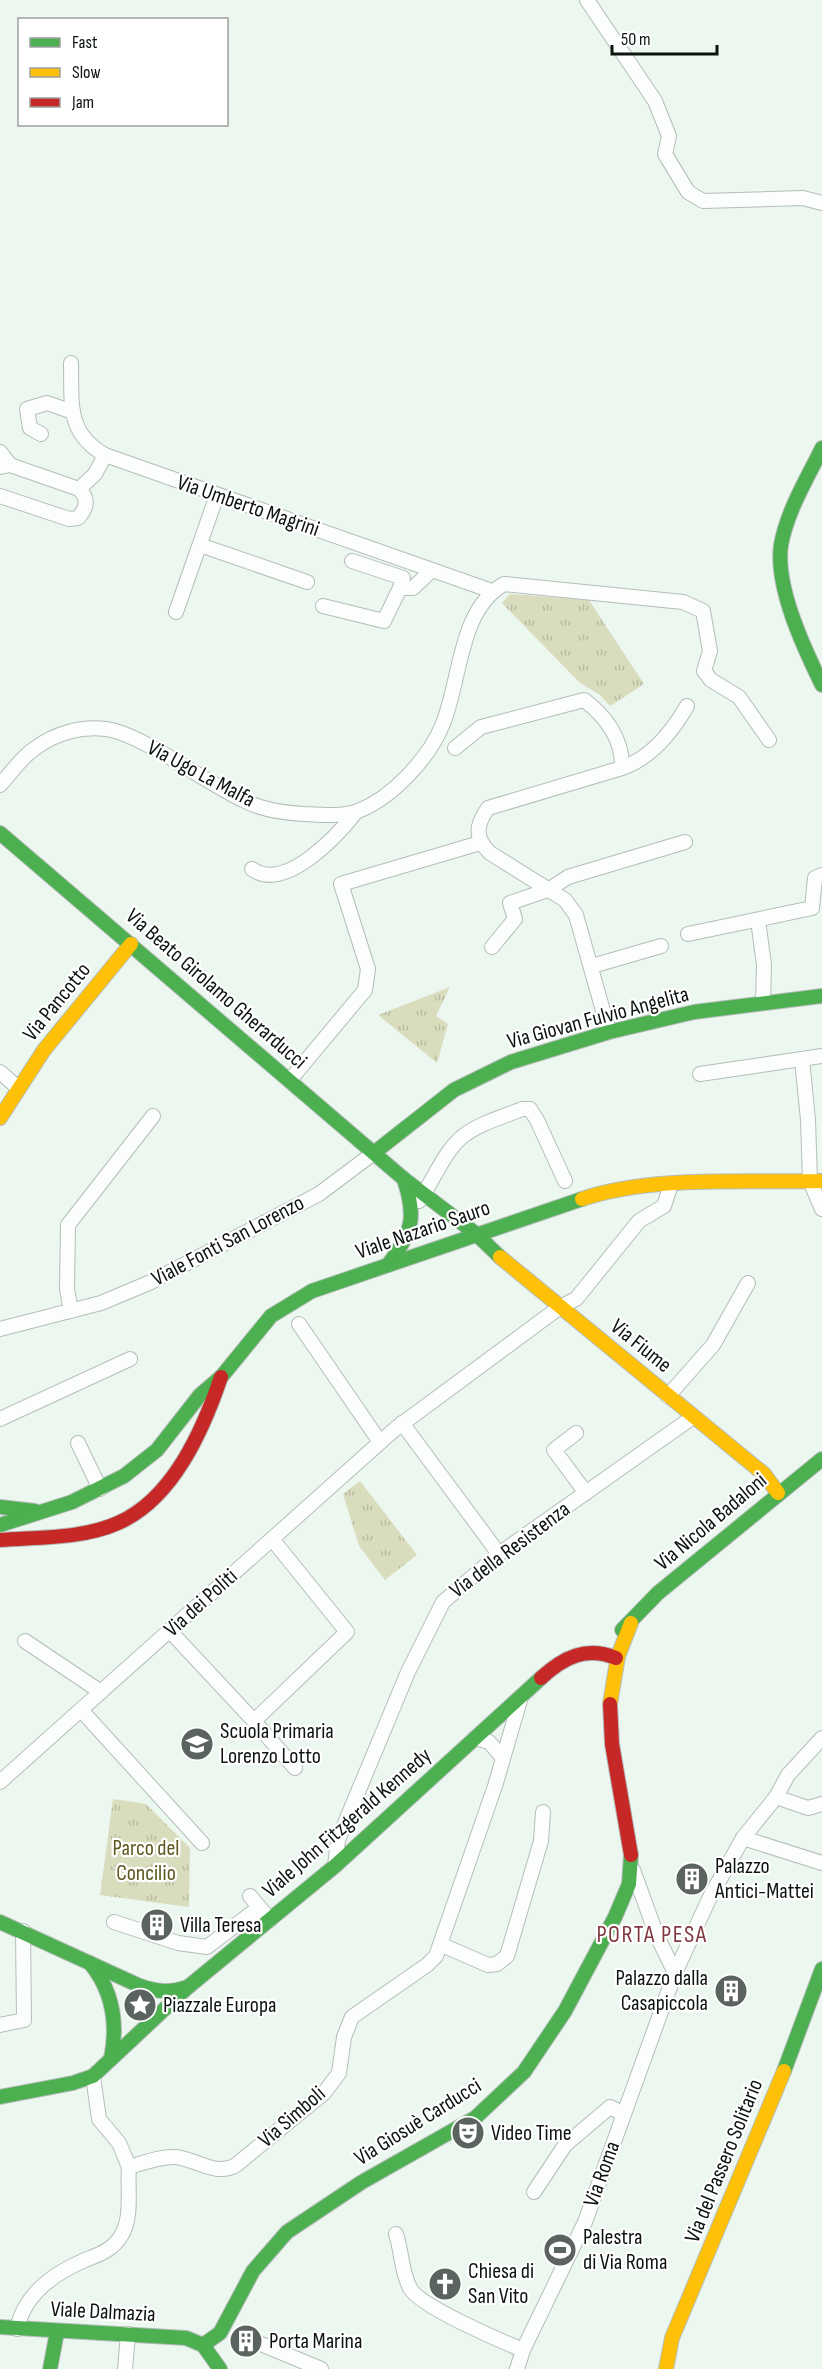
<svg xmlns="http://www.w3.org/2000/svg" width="822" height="2369" font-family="'Sofia Sans Condensed',sans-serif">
  <defs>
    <pattern id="park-tufts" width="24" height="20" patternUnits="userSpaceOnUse" patternTransform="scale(1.5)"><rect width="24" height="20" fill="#dadcbe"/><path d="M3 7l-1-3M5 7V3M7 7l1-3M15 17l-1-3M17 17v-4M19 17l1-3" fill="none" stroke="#babca2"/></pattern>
  </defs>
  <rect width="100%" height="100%" fill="#ecf7f0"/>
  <g fill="url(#park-tufts)">
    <path d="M510 594 589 600 644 684 610 706 600 695 579 682 502 603Z"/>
    <path d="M450 987 436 1016 448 1024 437 1063 378 1015Z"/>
    <path d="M360 1481 417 1555 385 1580 359 1546 343 1494Z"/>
    <path d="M113 1799 146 1804 190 1848 189 1907 100 1895Z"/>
  </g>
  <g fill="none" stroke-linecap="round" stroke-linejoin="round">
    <path stroke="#cbd5ce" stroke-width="14" stroke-dasharray="14 7" stroke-linecap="butt" d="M230 2339 261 2344"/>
    <g stroke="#b5bdb8" stroke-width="16">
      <g id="street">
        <path d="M587 0 655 101 669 136 665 154 688 192 703 201 803 198 822 203"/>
        <path d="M71 363C72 403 66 433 105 455L492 591"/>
        <path d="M41 434 30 428 27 409 47 403 73 412"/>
        <path d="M0 452 10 465"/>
        <path d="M0 467 10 465 79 489C89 499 87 508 78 518L69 519 0 496"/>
        <path d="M79 489 95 474 105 455"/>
        <path d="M200 545 307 582"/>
        <path d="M352 561 403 578 400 588H413L432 570"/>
        <path d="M323 606 384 621 400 588"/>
        <path d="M176 612 217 495"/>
        <path d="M455 748 481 727 584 700C606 716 623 740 622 768L488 808C476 825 474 837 490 853L565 900 576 915 609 1032"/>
        <path d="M622 768C651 758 672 732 687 706"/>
        <path d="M0 785C11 773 21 758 34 749 55 733 81 726 106 729 140 733 208 784 243 800 262 810 283 813 304 814 321 815 341 817 358 811 392 798 428 759 442 726 461 682 458 610 504 584L683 602 703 611 710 651 704 671 711 680 739 697 769 740"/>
        <path d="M252 869C285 893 338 835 356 812"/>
        <path d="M758 920 764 965 763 1003"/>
        <path d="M688 934 812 908 815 878 822 875"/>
        <path d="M492 947 515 919 510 903 548 890 568 877 685 842"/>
        <path d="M592 966 661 946"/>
        <path d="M802 1059 808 1120 810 1181 822 1209"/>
        <path d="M0 1072 17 1087"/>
        <path d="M700 1074 822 1056"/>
        <path d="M290 1080 365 990 368 969 341 884 480 843"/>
        <path d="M419 1201C434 1180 443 1153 463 1136 480 1123 503 1117 522 1109H530L537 1120 565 1181"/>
        <path d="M71 1311 67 1289 68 1225 153 1116"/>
        <path d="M299 1324 380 1442"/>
        <path d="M0 1329 101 1303 151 1282 319 1194 375 1152"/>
        <path d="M668 1396 713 1345 748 1283"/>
        <path d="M0 1419 130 1359"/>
        <path d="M402 1423 499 1554"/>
        <path d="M576 1433 554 1450 586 1493"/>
        <path d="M78 1443 100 1489"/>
        <path d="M170 1631 254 1721 347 1632 272 1539"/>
        <path d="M25 1641 101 1692"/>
        <path d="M81 1710 202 1843"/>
        <path d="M254 1721 295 1768"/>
        <path d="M475 1738 489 1742 503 1758"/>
        <path d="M0 1782 395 1429 560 1307 576 1299 639 1221 664 1206 671 1184"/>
        <path d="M776 1797 808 1808 822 1804"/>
        <path d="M743 1838 822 1863"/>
        <path d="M335 1866 338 1840 408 1672 443 1602 499 1554 693 1417"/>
        <path d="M633 1870 657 1936 675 1973"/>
        <path d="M114 1922 178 1943 207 1947 253 1912 270 1920 250 1896"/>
        <path d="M442 1945 488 1965 497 1964 507 1956 541 1841 543 1812"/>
        <path d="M0 2025 24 2020 23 1931"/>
        <path d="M93 2076 99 2119 119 2143 129 2167"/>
        <path d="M534 2192 565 2145 610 2107 624 2114"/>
        <path d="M396 2234C402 2252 401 2271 410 2288 419 2306 501 2341 523 2350"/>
        <path d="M17 2329C24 2295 53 2274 83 2261 97 2255 112 2251 121 2236 133 2217 127 2189 129 2167 143 2163 161 2156 176 2157 195 2159 217 2177 236 2165L324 2093 339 2073 344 2037 352 2017 427 1965 436 1956 495 1786 521 1697"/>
        <path d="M261 2344 321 2369"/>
        <path d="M125 2369 128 2334"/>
        <path d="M517 2369 523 2350 585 2222 675 1973 710 1897 743 1838 776 1797 788 1775 822 1738"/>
      </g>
    </g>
    <g stroke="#b5bdb8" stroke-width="16">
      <g id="fast">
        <path d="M822 448C807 479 787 511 781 545 775 587 804 648 822 685"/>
        <path d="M0 833 404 1179 475 1233 500 1257"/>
        <path d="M375 1152 454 1090 511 1062 609 1032 694 1012 822 996"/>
        <path d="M388 1265C412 1231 417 1219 404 1179"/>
        <path d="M0 1507 35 1511"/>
        <path d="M0 1525 72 1502 124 1476 157 1450 200 1395 222 1376 271 1316 312 1291 582 1199"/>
        <path d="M622 1630 658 1593 822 1459"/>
        <path d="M0 1922 140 1986C158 1992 170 1993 188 1987"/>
        <path d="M90 1963C113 1991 118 2024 111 2059"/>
        <path d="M784 2071 822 1969"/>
        <path d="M0 2097 73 2083 93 2076 188 1987 335 1866 541 1678"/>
        <path d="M0 2327 186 2338 203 2345 220 2369"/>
        <path d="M203 2345 220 2333 253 2271 287 2232 362 2182 475 2118 524 2072 565 2011 615 1917 629 1884 631 1855"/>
        <path d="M50 2369 57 2332"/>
      </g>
    </g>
    <g stroke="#b5bdb8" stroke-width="16">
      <g id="slow">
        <path d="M0 1118 44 1050 131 944"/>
        <path d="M582 1199C651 1175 748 1183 822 1181"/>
        <path d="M500 1257 764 1474 778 1493"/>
        <path d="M610 1704 618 1656 631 1623"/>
        <path d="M666 2369 672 2338 784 2071"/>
      </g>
    </g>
    <g stroke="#b5bdb8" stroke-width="16">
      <g id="jam">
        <path d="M0 1540C38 1537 82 1539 118 1523 173 1499 203 1430 221 1377"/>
        <path d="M541 1678C564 1657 586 1646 616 1658"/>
        <path d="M610 1704 612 1744 631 1855"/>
      </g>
    </g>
    <use href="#street" stroke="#fcfefd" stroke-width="14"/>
    <use href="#fast" stroke="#4caf50" stroke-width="14"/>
    <use href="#slow" stroke="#ffc107" stroke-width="14"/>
    <use href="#jam" stroke="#c62828" stroke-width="14"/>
  </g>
  <defs>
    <g id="school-disc" transform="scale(1.725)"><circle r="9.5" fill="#5b635e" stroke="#fff"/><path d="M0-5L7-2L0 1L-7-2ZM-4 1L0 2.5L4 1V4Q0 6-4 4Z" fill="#fff"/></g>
    <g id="building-disc" transform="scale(1.725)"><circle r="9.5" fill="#5b635e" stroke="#fff"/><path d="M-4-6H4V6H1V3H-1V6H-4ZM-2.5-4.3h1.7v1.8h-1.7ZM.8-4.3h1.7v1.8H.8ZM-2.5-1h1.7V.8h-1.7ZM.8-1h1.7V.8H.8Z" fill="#fff"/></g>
    <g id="sight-disc" transform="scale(1.725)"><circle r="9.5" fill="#5b635e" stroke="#fff"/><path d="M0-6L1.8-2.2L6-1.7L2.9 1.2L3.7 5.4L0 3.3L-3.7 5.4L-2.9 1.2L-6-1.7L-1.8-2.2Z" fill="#fff"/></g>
    <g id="theatre-disc" transform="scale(1.725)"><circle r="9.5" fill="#5b635e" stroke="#fff"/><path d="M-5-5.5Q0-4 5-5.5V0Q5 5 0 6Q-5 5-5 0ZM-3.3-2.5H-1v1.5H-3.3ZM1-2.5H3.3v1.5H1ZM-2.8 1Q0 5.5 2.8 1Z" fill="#fff"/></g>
    <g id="stadium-disc" transform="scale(1.725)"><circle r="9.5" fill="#5b635e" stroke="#fff"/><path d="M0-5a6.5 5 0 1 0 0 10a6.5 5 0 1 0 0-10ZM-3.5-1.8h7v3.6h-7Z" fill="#fff"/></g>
    <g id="church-disc" transform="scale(1.725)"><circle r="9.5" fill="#5b635e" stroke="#fff"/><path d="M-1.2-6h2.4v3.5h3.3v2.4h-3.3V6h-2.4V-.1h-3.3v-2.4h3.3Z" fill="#fff"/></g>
  </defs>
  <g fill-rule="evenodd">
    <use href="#school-disc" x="197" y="1744"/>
    <use href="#building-disc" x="692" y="1879"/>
    <use href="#building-disc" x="157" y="1925"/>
    <use href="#building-disc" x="731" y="1991"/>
    <use href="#sight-disc" x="140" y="2005"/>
    <use href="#theatre-disc" x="468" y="2133"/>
    <use href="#stadium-disc" x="560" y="2250"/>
    <use href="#church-disc" x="445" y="2284"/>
    <use href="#building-disc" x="246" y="2341"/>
  </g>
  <g text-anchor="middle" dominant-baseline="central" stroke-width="4.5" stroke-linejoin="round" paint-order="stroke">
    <g font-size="22" fill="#0d1410" stroke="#fff">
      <text transform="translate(248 506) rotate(19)">Via Umberto Magrini</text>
      <text transform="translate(201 774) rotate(28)">Via Ugo La Malfa</text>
      <text transform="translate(216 989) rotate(41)">Via Beato Girolamo Gherarducci</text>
      <text transform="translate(57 1002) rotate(-51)">Via Pancotto</text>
      <text transform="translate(598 1018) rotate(-15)">Via Giovan Fulvio Angelita</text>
      <text transform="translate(423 1230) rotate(-19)">Viale Nazario Sauro</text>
      <text transform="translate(228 1241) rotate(-28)">Viale Fonti San Lorenzo</text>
      <text transform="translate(641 1346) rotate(39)">Via Fiume</text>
      <text transform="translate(711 1522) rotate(-40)">Via Nicola Badaloni</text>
      <text transform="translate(510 1550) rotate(-37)">Via della Resistenza</text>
      <text transform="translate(201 1603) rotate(-42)">Via dei Politi</text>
      <text transform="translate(347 1823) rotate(-41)">Viale John Fitzgerald Kennedy</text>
      <text transform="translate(292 2117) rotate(-41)">Via Simboli</text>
      <text transform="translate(418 2122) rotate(-32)">Via Giosuè Carducci</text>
      <text transform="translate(724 2161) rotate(-68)">Via del Passero Solitario</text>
      <text transform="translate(602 2174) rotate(-70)">Via Roma</text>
      <text transform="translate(103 2312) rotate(3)">Viale Dalmazia</text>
    </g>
    <g font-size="22" fill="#0d1410" stroke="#fff" text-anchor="start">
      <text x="220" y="1731">Scuola Primaria<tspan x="220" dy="25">Lorenzo Lotto</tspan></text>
      <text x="715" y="1866">Palazzo<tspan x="715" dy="25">Antici-Mattei</tspan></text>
      <text x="180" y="1925">Villa Teresa</text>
      <text x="708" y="1978" text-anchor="end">Palazzo dalla<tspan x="708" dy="25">Casapiccola</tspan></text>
      <text x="163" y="2005">Piazzale Europa</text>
      <text x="491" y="2133">Video Time</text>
      <text x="583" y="2237">Palestra<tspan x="583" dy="25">di Via Roma</tspan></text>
      <text x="468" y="2271">Chiesa di<tspan x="468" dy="25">San Vito</tspan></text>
      <text x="269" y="2341">Porta Marina</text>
    </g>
    <g font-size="22" fill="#5e561e" stroke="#fff">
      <text x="146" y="1848">Parco del<tspan x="146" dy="25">Concilio</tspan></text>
    </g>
    <g font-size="24" letter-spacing="1.5" fill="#80383e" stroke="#fff">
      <text x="652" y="1934">PORTA PESA</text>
    </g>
  </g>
  <rect x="18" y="18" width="210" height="108" fill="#ffffff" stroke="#9ea19f" stroke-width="1.5"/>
  <rect x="30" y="38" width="30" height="9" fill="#4caf50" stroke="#9ea19f" stroke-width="1.5"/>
  <text x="72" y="48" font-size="18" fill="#0d1410">Fast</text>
  <rect x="30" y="68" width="30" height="9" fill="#ffc107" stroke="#9ea19f" stroke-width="1.5"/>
  <text x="72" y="78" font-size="18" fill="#0d1410">Slow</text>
  <rect x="30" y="98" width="30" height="9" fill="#c62828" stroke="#9ea19f" stroke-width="1.5"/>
  <text x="72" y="108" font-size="18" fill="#0d1410">Jam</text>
  <path d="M612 45v9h105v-9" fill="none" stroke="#0d1410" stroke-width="3"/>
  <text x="621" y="45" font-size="18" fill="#0d1410" stroke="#ffffff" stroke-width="4.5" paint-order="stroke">50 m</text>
</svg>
